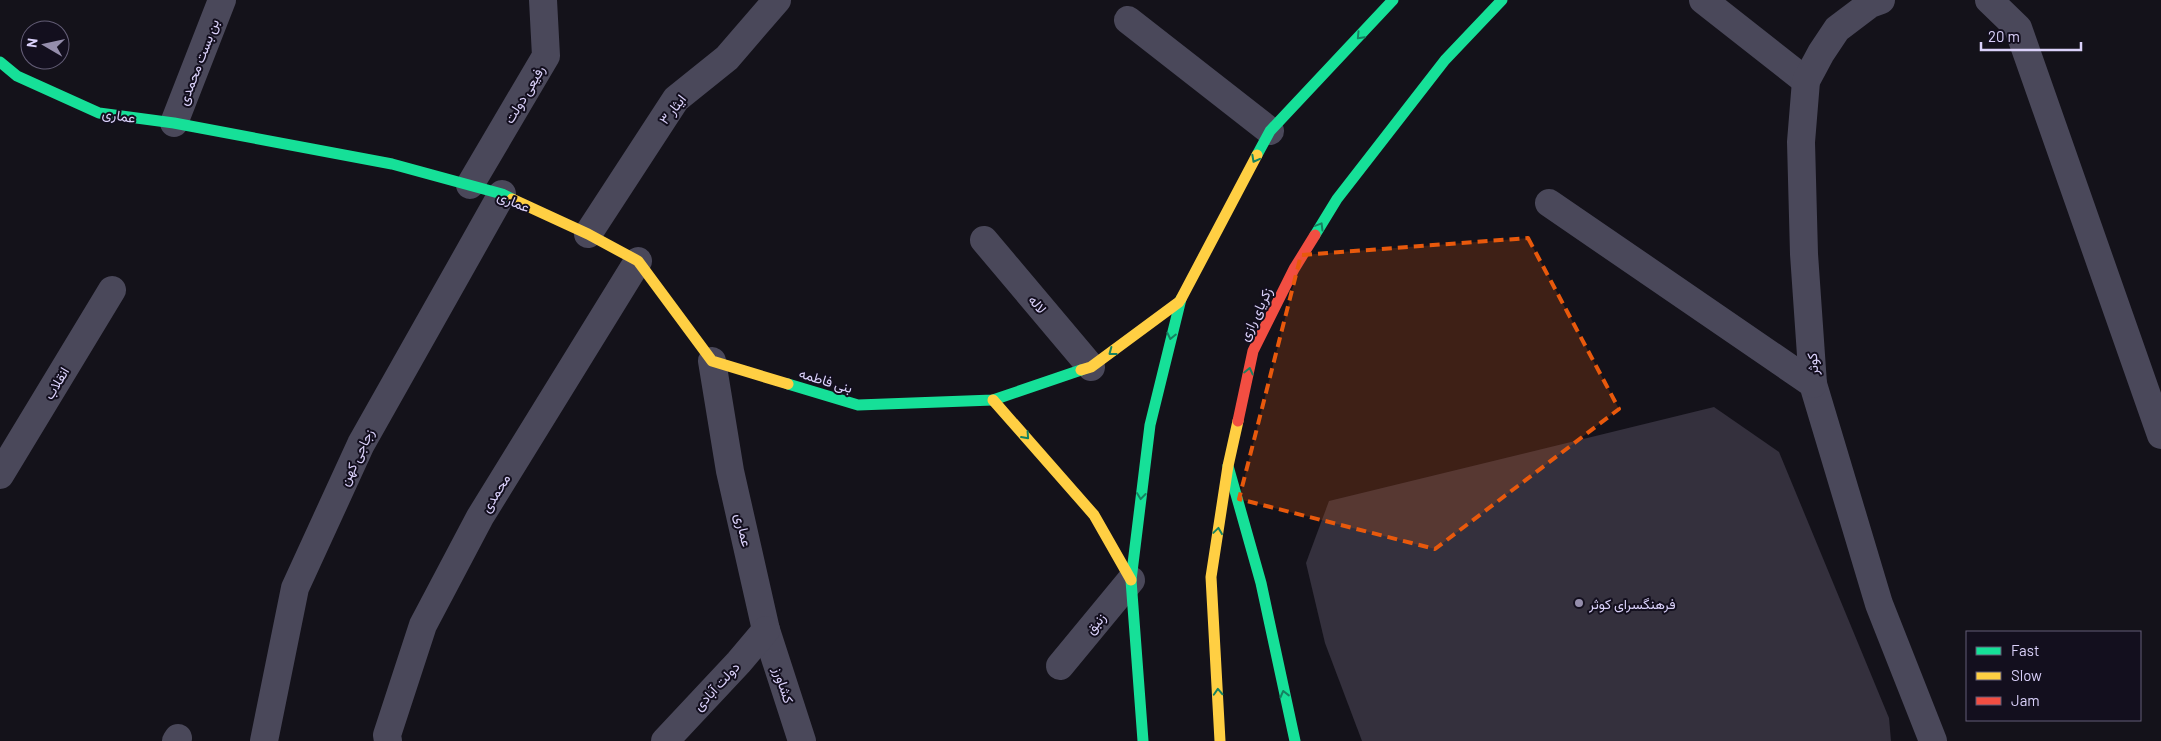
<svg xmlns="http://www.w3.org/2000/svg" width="2161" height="741" font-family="Barlow,Vazirmatn,sans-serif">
  <rect width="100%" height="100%" fill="#14121a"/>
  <path fill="#34303d" d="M1714 407 1779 452 1889 718 1891 741H1362L1325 643 1306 563 1329 501Z"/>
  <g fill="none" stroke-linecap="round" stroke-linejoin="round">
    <g stroke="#4a485a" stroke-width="28">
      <path d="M1703 0 1806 81"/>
      <path d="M1881 0 1870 4 1837 29 1821 53 1806 81 1801 142 1804 254 1813 384 1879 604 1933 741"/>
      <path d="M1989 0 2018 28 2161 435"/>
      <path d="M1128 20 1270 131"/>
      <path d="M174 123 222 0"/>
      <path d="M470 185 546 56 543 0"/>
      <path d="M1549 203 1813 384"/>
      <path d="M588 234 676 99 727 58 777 0"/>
      <path d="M984 240 1091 367"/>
      <path d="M712 361 730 471 766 630 802 741"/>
      <path d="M0 475 112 290"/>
      <path d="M1060 666 1131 580"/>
      <path d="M176 741 178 738"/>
      <path d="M264 741 295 588 361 444 502 194"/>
      <path d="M388 741 387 735 423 625 480 517 638 261"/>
      <path d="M665 741 739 662 766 630"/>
    </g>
    <g stroke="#16e098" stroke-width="11">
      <path d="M0 62 17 76 99 113 174 123 392 164 502 194 512 199"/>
      <path d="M1257 155 1270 131 1393 0"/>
      <path d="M1315 235 1337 199 1445 60 1502 0"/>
      <path d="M788 384 858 405 993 400 1081 370"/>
      <path d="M1228 466 1261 583 1295 741"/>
      <path d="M1143 741 1131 580 1150 425 1181 299"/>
    </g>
    <g stroke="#ffcf43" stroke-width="11">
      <path d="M512 199 588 234 638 261 712 361 788 384"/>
      <path d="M1181 299 1257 155"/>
      <path d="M1081 370 1091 367 1179 302"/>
      <path d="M993 400 1094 515 1131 580"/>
      <path d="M1220 741 1211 577 1228 466 1238 421"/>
    </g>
    <path stroke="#f24e42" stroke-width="11" d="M1238 421 1253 351 1294 269 1315 235"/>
  </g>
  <defs><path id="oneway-chevron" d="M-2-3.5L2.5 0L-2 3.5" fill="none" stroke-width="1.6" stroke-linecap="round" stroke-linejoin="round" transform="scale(1.25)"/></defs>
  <g stroke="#158261">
    <use href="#oneway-chevron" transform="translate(1360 36) rotate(133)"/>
    <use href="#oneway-chevron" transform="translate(1255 159) rotate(118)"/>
    <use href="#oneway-chevron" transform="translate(1320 226) rotate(-59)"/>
    <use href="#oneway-chevron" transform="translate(1171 336) rotate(103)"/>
    <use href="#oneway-chevron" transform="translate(1112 352) rotate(143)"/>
    <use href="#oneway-chevron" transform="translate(1249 371) rotate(-77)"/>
    <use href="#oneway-chevron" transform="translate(1026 436) rotate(48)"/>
    <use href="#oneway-chevron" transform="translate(1141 496) rotate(97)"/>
    <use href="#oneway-chevron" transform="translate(1218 531) rotate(-82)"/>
    <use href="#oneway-chevron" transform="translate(1218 692) rotate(-93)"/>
    <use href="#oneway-chevron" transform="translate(1284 694) rotate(-104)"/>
  </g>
  <path fill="#e8590c" fill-opacity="0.2" stroke="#e8590c" stroke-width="4" stroke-dasharray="10 6" stroke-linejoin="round" d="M1528 238 1619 409 1435 549 1239 499 1301 255Z"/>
  <circle fill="#958eac" stroke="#130f1e" stroke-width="2" cx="1579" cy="603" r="5"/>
  <g text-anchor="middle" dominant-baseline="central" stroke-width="4" stroke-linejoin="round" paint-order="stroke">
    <g font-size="14" fill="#dad1fa" stroke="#130f1e">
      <text transform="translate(198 62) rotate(-69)">بن بست محمدی</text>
      <text transform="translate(524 94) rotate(-59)">رفیعی دولت</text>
      <text transform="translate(672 109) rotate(-52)">ایثار ۳</text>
      <text transform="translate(119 115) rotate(9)">عماری</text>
      <text transform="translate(514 201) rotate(23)">عماری</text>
      <text transform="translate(1038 304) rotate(50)">لاله</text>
      <text transform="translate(1255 314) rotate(-64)">زکریای رازی</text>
      <text transform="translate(1812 364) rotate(-94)">کوثر</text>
      <text transform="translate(826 380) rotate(17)">بنی فاطمه</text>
      <text transform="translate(56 383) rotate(-59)">انقلاب</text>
      <text transform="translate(356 457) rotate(-64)">زجاجی کهن</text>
      <text transform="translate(495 493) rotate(-58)">محمدی</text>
      <text transform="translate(744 530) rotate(77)">عماری</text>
      <text transform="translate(1095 623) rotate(-50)">زنبق</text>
      <text transform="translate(784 685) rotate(72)">کشاورز</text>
      <text transform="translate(716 686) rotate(-47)">دولت آبادی</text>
    </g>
    <g font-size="14" fill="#dad1fa" stroke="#130f1e" text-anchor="start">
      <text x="1589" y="603">فرهنگسرای کوثر</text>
    </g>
  </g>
  <rect x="1966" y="631" width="175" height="90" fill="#130f1e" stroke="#635d76"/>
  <rect x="1976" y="647" width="25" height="8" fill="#16e098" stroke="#635d76"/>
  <text x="2011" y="656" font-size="15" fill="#dad1fa">Fast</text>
  <rect x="1976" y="672" width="25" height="8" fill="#ffcf43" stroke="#635d76"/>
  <text x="2011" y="681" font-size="15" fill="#dad1fa">Slow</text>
  <rect x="1976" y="697" width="25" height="8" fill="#f24e42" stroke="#635d76"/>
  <text x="2011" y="706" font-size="15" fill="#dad1fa">Jam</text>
  <g transform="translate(45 45) rotate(279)"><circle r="24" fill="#130f1e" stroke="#635d76"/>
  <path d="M0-4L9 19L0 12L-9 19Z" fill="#958eac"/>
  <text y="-8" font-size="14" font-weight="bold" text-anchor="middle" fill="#dad1fa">N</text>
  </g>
  <path d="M1981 42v8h100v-8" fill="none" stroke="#dad1fa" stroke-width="2.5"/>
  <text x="1988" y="42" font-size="15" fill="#dad1fa" stroke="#130f1e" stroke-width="4" paint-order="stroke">20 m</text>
</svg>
